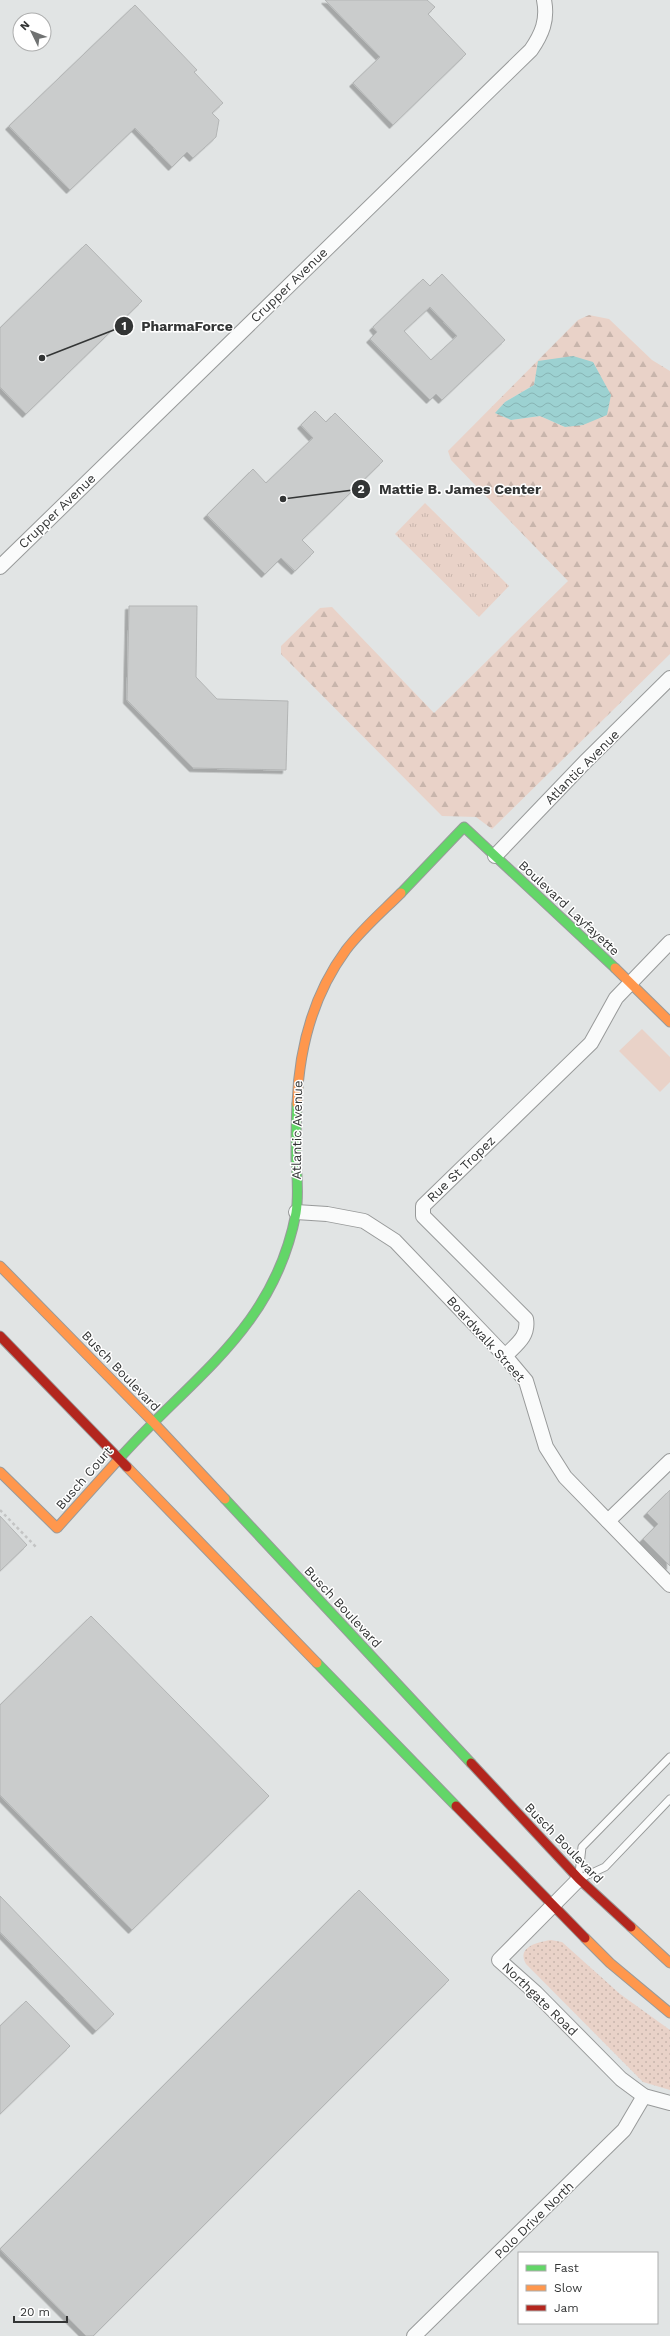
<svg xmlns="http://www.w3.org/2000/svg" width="670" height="2336" font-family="'Work Sans',sans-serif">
  <defs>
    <pattern id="grass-dots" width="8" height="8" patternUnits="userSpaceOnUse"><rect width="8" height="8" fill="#e9d2c8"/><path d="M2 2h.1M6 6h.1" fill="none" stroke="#c8b5ac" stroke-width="1.8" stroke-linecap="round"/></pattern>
    <pattern id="forest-firs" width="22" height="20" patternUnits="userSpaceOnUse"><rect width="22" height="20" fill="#e9d2c8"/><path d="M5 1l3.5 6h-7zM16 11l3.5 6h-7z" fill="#c8b5ac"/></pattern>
    <pattern id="park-tufts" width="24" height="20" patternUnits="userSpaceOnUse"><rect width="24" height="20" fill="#e9d2c8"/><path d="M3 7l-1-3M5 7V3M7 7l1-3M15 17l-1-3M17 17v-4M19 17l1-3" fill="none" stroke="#c8b5ac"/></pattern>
    <pattern id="water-waves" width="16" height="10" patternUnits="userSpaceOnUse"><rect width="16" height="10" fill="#9cd1d1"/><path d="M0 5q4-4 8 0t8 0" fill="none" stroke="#87b4b4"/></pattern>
    <filter id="shadow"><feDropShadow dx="-3.5" dy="3.5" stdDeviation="0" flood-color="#0004"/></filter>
  </defs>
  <rect width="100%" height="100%" fill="#e1e4e4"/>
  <path fill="url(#grass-dots)" d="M551 1940 562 1942 620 1994 670 2030V2090L643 2082 526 1964C516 1947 538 1942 551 1940Z"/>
  <path fill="url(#forest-firs)" fill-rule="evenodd" d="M589 315 609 319 652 360 670 371V654L492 829 476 817 442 816 281 654V646L320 608 332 607 434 713 568 581 451 460 448 451 578 320ZM554 360 593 362 601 378 565 427 540 416 511 420 496 413 505 402 534 385 539 361Z"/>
  <path fill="url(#park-tufts)" d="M425 503 509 586 479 617 395 534Z"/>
  <path fill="#e9d2c8" d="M642 1029 670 1057V1082L660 1092 619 1051Z"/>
  <path fill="url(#water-waves)" d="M573 356 593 362 611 395 607 415 583 425 565 427 540 416 511 420 495 413 505 402 534 385 538 361Z"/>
  <g fill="#cacccc" stroke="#b3b5b5" fill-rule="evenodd" filter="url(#shadow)">
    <path d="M325 0H427L435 7 428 14 466 54 393 125 353 83 380 57Z"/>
    <path d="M135 5 197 70 194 72 223 103 212 113 219 120 216 137 193 158 187 152 172 167 135 128 70 190 9 126Z"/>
    <path d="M86 244 142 301 26 414 0 387V328Z"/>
    <path d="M442 274 505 340 442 400 436 394 430 400 370 339 377 332 373 327 423 279 430 286ZM430 307 457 336 431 360 404 331Z"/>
    <path d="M315 411 326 422 335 413 383 461 302 540 314 552 295 571 281 558 265 574 207 515 253 469 266 483 313 438 301 425Z"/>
    <path d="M129 606H197L196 677 217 699 288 701 286 770 193 768 127 700Z"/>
    <path d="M670 1490V1566L643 1539 658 1524 647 1513Z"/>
    <path d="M0 1516 27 1545 0 1571Z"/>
    <path d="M91 1616 269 1796 132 1930 0 1795V1705Z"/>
    <path d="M359 1890 449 1980 93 2336H86L0 2249Z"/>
    <path d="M0 1896 114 2014 96 2031 0 1932Z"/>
    <path d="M26 2001 70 2046 0 2114V2026Z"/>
  </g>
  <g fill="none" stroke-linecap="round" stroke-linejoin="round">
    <g stroke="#989a9a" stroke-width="9">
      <g id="lane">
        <path d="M579 1874 582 1847 670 1757"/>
        <path d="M581 1878 605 1867 670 1799"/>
      </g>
    </g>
    <g stroke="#989a9a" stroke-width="16">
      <g id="street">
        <path d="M0 567 531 50C542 34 548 20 544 0"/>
        <path d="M495 856 585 762 670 678"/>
        <path d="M296 1212 327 1214 364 1221 395 1241 505 1356 526 1381 546 1447 565 1477 670 1585"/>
        <path d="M505 1356C517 1344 529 1336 526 1319L423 1216V1206L591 1043 616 998 670 942"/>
        <path d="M608 1521 670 1461"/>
        <path d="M579 1879 499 1960 536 1993 621 2079 644 2096 670 2103"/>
        <path d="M414 2336 624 2130 644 2096"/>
      </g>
    </g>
    <g stroke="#989a9a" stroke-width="11">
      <g id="fast">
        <path d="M401 893 464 827 615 968"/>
        <path d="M118 1460C190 1378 274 1330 296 1213 299 1195 297 1177 296 1159 296 1140 296 1122 297 1104"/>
        <path d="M225 1499 471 1763"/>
        <path d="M317 1663 456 1806"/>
      </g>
    </g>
    <g stroke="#989a9a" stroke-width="11">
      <g id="slow">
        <path d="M615 968 670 1022"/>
        <path d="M297 1104C299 1048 313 995 346 950 362 929 383 911 401 893"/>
        <path d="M0 1266 153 1422 225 1499"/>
        <path d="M127 1467 317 1663"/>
        <path d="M0 1472 57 1528 118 1460"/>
        <path d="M631 1927 670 1963"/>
        <path d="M585 1938 610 1963 670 2013"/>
      </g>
    </g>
    <g stroke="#989a9a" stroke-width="11">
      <g id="jam">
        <path d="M0 1336 127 1467"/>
        <path d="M471 1763 579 1879 631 1927"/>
        <path d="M456 1806 585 1938"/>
      </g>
    </g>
    <path stroke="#c3c4c4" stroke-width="2.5" stroke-dasharray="3 3" stroke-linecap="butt" d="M0 1510 37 1548"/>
    <use href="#lane" stroke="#fafbfb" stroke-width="7"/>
    <use href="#street" stroke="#fafbfb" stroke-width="14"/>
    <use href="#fast" stroke="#63d668" stroke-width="9"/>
    <use href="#slow" stroke="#ff974d" stroke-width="9"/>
    <use href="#jam" stroke="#b3261e" stroke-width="9"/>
  </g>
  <g text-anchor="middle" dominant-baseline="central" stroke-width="3" stroke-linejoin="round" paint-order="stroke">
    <g font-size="13" fill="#333535" stroke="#fff">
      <text transform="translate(289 285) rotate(-44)">Crupper Avenue</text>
      <text transform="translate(57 511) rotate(-44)">Crupper Avenue</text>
      <text transform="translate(582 767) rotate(-45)">Atlantic Avenue</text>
      <text transform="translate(569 908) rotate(43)">Boulevard Layfayette</text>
      <text transform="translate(297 1130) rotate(-89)">Atlantic Avenue</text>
      <text transform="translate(461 1169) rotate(-44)">Rue St Tropez</text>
      <text transform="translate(486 1339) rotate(48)">Boardwalk Street</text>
      <text transform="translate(121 1371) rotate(46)">Busch Boulevard</text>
      <text transform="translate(84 1478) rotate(-49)">Busch Court</text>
      <text transform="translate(343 1607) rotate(47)">Busch Boulevard</text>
      <text transform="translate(564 1843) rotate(46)">Busch Boulevard</text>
      <text transform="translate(540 1999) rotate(44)">Northgate Road</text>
      <text transform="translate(534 2220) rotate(-44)">Polo Drive North</text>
    </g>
  </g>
  <path fill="none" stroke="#333535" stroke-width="1.5" d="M42 358L124 326M283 499L361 489"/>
  <g fill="#333535" stroke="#fff" stroke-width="1.5">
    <circle cx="42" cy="358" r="4"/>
    <circle cx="283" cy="499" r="4"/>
    <circle cx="124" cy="326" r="10"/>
    <circle cx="361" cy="489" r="10"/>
  </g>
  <g font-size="12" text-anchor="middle" font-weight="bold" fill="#fff">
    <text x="124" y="330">1</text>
    <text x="361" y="493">2</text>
  </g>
  <g font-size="14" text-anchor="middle" font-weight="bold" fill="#333535" stroke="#fff" stroke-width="3" stroke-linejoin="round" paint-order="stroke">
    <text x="187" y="331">PharmaForce</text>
    <text x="460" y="494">Mattie B. James Center</text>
  </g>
  <rect x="518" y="2252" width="140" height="72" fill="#ffffff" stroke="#adaeae"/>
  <rect x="526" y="2265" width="20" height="6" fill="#63d668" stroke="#adaeae"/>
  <text x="554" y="2272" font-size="12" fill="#333535">Fast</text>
  <rect x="526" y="2285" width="20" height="6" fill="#ff974d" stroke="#adaeae"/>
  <text x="554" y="2292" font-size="12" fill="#333535">Slow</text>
  <rect x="526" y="2305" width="20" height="6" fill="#b3261e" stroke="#adaeae"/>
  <text x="554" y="2312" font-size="12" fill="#333535">Jam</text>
  <g transform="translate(32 32) rotate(313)"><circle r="19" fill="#ffffff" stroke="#adaeae"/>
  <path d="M0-3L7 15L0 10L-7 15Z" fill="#707272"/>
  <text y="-6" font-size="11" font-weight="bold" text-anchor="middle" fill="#333535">N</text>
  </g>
  <path d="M14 2316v6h53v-6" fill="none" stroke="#333535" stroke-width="2"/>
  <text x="20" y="2316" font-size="12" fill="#333535" stroke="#ffffff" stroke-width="3" paint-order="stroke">20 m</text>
</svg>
